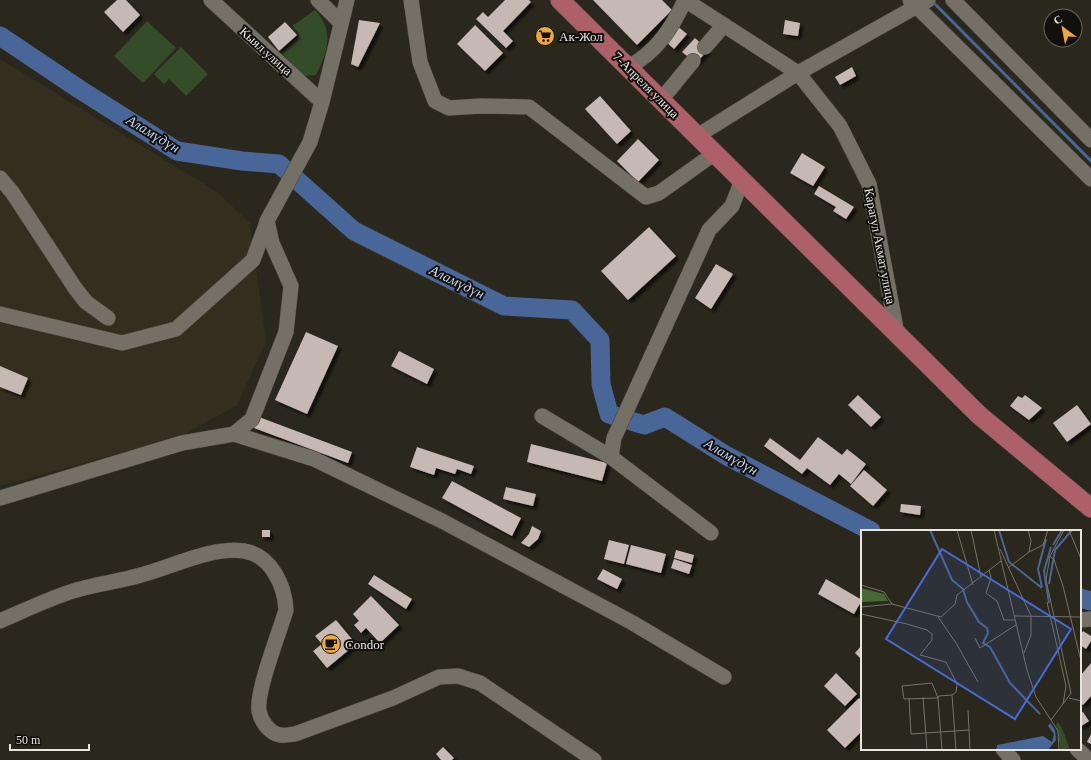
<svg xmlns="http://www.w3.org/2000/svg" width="1091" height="760" font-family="Georgia,serif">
  <defs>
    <filter id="shadow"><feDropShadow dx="3.5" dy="3.5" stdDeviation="1" flood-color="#0009"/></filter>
  </defs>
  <rect width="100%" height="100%" fill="#2a271d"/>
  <path fill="#332e1e" d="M0 59 217 192 250 223 266 342 237 405 180 437 0 486Z"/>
  <g fill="#354c29">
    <path d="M315 10C335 32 328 50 316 75L304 76 281 53 300 35 292 26Z"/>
    <path d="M147 21 176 48 143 83 114 56Z"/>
    <path d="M181 47 208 74 186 96 169 79 164 84 154 74Z"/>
  </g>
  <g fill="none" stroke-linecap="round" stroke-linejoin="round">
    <path stroke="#496699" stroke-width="3" d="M933 2 1091 161"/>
    <g stroke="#496699" stroke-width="19">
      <path d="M0 36 79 89 177 151 242 161 279 164 354 231 504 306 572 310 600 340 601 384 609 414 644 425 665 417 727 456 871 531"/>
      <path d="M1080 598 1091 601"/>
    </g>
  </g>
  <g fill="#c6b8b3" filter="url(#shadow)">
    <path d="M117 0H126L140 15 123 32 104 12Z"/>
    <path d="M505 0H529L531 2 503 31 513 41 506 48 476 19 483 12 488 17Z"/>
    <path d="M593 0H662L672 10 637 45Z"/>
    <path d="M359 20 380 23 358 67 351 64Z"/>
    <path d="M785 20 800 23 798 36 783 34Z"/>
    <path d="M285 22 297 35 279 51 268 37Z"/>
    <path d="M475 25 503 53 485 71 457 44Z"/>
    <path d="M676 25 687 34 674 49 663 39Z"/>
    <path d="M695 38 708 50 696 63 682 52Z"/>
    <path d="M852 67 856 76 840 85 835 77Z"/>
    <path d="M600 96 631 131 617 144 585 109Z"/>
    <path d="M638 139 659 160 638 182 617 161Z"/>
    <path d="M802 153 825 167 813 186 790 173Z"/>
    <path d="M819 186 854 207 846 219 833 211 836 207 814 194Z"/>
    <path d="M649 227 676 256 628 300 601 271Z"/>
    <path d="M716 264 733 274 711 309 695 298Z"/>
    <path d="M306 332 338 346 307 414 275 400Z"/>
    <path d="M399 351 434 369 427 384 391 366Z"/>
    <path d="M0 366 28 378 21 395 0 387Z"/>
    <path d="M858 395 881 417 871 427 848 405Z"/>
    <path d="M1025 395 1042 408 1029 420 1010 406 1018 396 1022 398Z"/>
    <path d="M1077 405 1091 424 1067 442 1053 423Z"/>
    <path d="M259 417 352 452 348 463 254 428Z"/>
    <path d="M818 437 842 455 847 449 866 464 851 484 839 474 830 485 807 468 802 474 764 446 770 438 800 460Z"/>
    <path d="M531 444 607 463 602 481 527 462Z"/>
    <path d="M417 447 474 466 471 474 457 469 455 474 436 468 434 475 410 467Z"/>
    <path d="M864 470 887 490 873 506 850 486Z"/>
    <path d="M452 481 521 518 512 536 442 498Z"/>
    <path d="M506 487 536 494 533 506 503 499Z"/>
    <path d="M901 504 921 506 920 515 900 512Z"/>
    <path d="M532 526 541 531 538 539 529 547 521 543 529 534Z"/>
    <rect x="262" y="530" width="8" height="7"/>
    <path d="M609 540 629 545 624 564 604 559Z"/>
    <path d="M631 545 666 554 661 573 626 564Z"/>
    <path d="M676 550 694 555 692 563 674 558Z"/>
    <path d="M674 559 692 565 689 574 671 568Z"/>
    <path d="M603 569 622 579 617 589 597 579Z"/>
    <path d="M374 575 412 599 406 609 368 584Z"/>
    <path d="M826 579 862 600 854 614 818 594Z"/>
    <path d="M371 596 399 625 380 643 366 628 361 633 354 625 359 621 353 614Z"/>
    <path d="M336 620 356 644 327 668 313 651 322 644 315 636Z"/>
    <path d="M1083 631 1091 636V641L1086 649 1080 645V636Z"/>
    <path d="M862 645V660L855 653Z"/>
    <path d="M1091 663V696L1083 705 1080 703V676Z"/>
    <path d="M836 673 857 694 845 706 824 686Z"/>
    <path d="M859 698 862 701V731L845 748 827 730Z"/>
    <path d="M1083 712 1089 721 1080 727V713Z"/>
    <path d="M1091 734V744L1087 742Z"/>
    <path d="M443 747 454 758 452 760H441L436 754Z"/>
  </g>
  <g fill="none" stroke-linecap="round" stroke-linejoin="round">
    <g stroke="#46433b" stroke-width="16">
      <g id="minor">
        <path d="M211 0 322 102"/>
        <path d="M318 0 340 22"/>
        <path d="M411 0 420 62 435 101 449 108 481 106 529 107 646 197 659 193 715 153"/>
        <path d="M685 0 798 73 840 126 869 184 897 334"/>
        <path d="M910 0 1091 179"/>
        <path d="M953 0 1091 140"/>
        <path d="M705 47 724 25"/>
        <path d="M628 67C656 53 672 28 685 0"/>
        <path d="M661 100 693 61"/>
        <path d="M697 136 798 73 928 0"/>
        <path d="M0 178 12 192 75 288 86 302 108 318"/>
        <path d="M0 314 122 343 176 329 253 260 267 222"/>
        <path d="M542 416 611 457 614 438 709 230 732 206 742 180"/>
        <path d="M234 434 314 459 442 521 631 622 724 677"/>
        <path d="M611 457 711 533"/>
        <path d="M0 498 182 443 234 434 252 419 286 332 291 286 272 243 267 221 310 142 322 102 347 0"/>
        <path d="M1080 620 1091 619"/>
        <path d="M0 621C23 611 46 600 70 592 93 584 118 582 141 575 172 567 212 546 244 551 271 555 285 586 286 610 280 631 256 691 259 711 261 721 269 733 280 735 285 736 291 734 295 734L393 698 439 677 458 676 480 683 594 760"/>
        <path d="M1003 749 1013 760"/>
        <path d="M1077 749 1089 760"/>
      </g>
    </g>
    <g stroke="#46433b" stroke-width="20">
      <path id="major" d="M560 0 979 415 1091 508"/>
    </g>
    <use href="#minor" stroke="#747065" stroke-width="15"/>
    <use href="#major" stroke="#ae606a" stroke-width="19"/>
  </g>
  <defs>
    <g id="supermarket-disc" transform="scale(1)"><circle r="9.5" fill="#eda83c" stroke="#11100c"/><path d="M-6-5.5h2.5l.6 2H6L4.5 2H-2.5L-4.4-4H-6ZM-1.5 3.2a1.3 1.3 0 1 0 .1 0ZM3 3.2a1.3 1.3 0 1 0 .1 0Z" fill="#111"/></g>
    <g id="cafe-disc" transform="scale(1)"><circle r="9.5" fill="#eda83c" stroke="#11100c"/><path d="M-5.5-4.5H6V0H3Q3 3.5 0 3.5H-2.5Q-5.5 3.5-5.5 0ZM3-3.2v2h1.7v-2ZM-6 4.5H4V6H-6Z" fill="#111"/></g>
  </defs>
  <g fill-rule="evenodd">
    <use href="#supermarket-disc" x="545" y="36"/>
    <use href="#cafe-disc" x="331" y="644"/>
  </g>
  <g text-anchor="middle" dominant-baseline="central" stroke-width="4" stroke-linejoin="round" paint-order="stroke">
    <g font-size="13" fill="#e7e5de" stroke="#11100c" text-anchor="start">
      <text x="559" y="36">Ак-Жол</text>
      <text x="345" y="644">Condor</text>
    </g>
    <g font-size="13" fill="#e7e5de" stroke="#11100c">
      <text transform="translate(266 51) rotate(42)">Кыял улица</text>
      <text transform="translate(646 85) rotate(45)">7-Апреля улица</text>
      <text transform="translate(880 246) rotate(79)">Карагул Акмат улица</text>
    </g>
    <g font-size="14" font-style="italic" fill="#c7d8f8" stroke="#11100c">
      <text transform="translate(153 134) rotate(31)">Аламүдүн</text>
      <text transform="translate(457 282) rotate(26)">Аламүдүн</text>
      <text transform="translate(731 457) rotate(30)">Аламүдүн</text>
    </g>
  </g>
  <g transform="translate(861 530)">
    <rect width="220" height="220" fill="#2a271d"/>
    <path d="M197 192 201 198 209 220H200L195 195Z" fill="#354c29"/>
    <path d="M0 58 23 64 27 71 0 72Z" fill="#476934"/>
    <path d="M189 193 194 200 195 210 187 220H135L136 215 182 206 191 212 193 204 187 196Z" fill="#496699"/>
    <path fill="none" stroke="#496699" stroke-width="2" d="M69 0 91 50 102 59 106 72 118 92 126 98 127 103 122 113 129 117 149 153 179 184M138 0 148 32 181 58M192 15 201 0M188 54 194 20 211 0M181 57 177 39 185 9M188 73 183 41 190 17"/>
    <path fill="none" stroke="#76736a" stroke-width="1" d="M96 0 112 55M110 0 120 47M133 0 166 140 175 167 197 201 198 220M208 0 220 29M139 19 170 86V105L163 123M168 22 182 15 187 0M189 26 193 30 202 56 220 131M147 38 168 22 170 11 167 0M128 40 130 48 125 63 136 71 143 90H154M0 55 23 62 31 74M186 72 205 156 202 174M0 77 31 74 80 87 94 74 96 65 140 31M0 84 46 94 66 100 71 104V110L59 125 85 132 96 154 95 162 91 165 78 166 77 168H74L43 169 41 156 71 153 77 168 81 220M153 86 220 87M77 87 95 113 117 152M114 108 119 118 155 95M91 165 95 220M62 167 66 220M48 168 50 204 108 200 107 180M208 168 220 171M190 190 210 163 185 50 189 26 203 0M108 200 109 220"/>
    <path fill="#456cd9" fill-opacity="0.15" stroke="#456cd9" stroke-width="2" d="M81 19 210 99 154 189 25 109Z"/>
    <rect width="220" height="220" fill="none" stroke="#e7e5de" stroke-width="2"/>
  </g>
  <g transform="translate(1063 28) rotate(328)"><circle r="19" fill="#11100c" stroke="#676560"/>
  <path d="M0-3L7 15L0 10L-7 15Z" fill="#eda83c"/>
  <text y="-6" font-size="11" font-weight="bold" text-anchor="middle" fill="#e7e5de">С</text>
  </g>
  <path d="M10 744v6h79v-6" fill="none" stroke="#e7e5de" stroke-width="2"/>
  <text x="16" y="744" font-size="12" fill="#e7e5de" stroke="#11100c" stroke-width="3" paint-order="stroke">50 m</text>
</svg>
